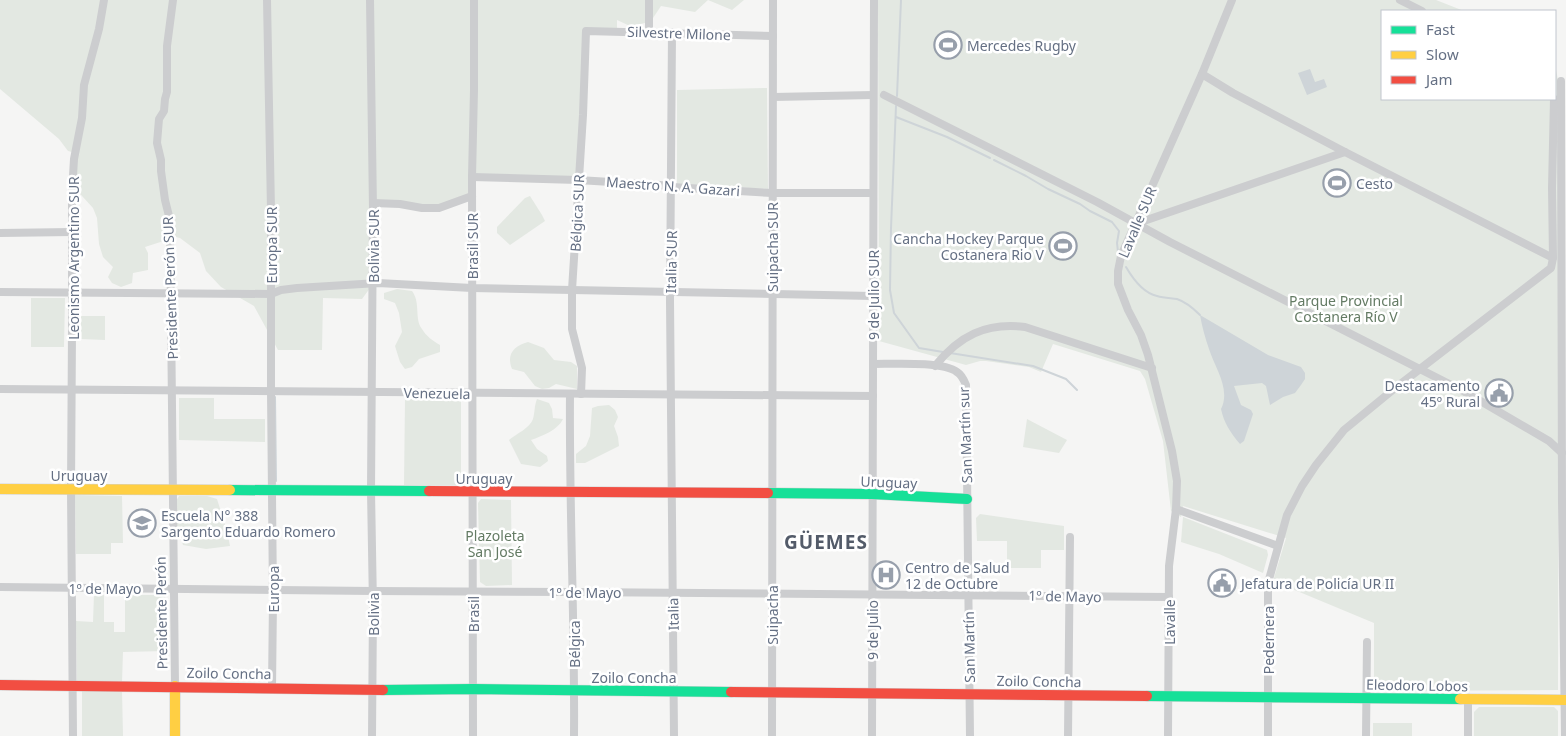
<svg xmlns="http://www.w3.org/2000/svg" width="1566" height="736" font-family="'Noto Sans',sans-serif">
  <rect width="100%" height="100%" fill="#f5f5f4"/>
  <g fill="#e3e8e2">
    <path d="M0 0H744L732 10 708 0 695 12 661 6 653 18 645 23 630 26 617 20V31H586L578 180 472 177V196L439 208 374 204 373 284 362 299 323 298 322 350H278L254 306 221 287 206 271 200 253 180 238 176 237 145 247 148 253V270L133 273 132 283 121 287 112 283 108 277 113 267 103 257 99 244 97 218 93 208 72 185 75 156 80 154 68 151 59 139 0 89Z"/>
    <path d="M878 0H1436L1464 11H1382V99H1555V65L1558 80 1559 237 1558 690 1386 691 1374 680V623L1273 581 1286 538 1183 506 1181 517 1171 511 1163 441 1145 379 1140 371 1053 344 1041 372 1029 367 986 361H980L966 365 879 341Z"/>
    <path d="M767 88 768 189 677 184V90Z"/>
    <path d="M530 196 542 215 545 221 510 245 497 233V227L525 198Z"/>
    <path d="M397 289 412 291C421 303 414 319 422 329 426 336 433 341 440 345V352L419 359 412 367 405 369 400 362 395 346 402 332 399 313 395 303 384 299V293Z"/>
    <path d="M31 298H65L64 347H31Z"/>
    <path d="M81 316H105V340L81 339Z"/>
    <path d="M528 342 544 348 554 360 571 362 577 366V389L556 384 549 388 542 389 535 386 524 372 512 369C506 354 514 346 528 342Z"/>
    <path d="M179 398H214V419H265V442L179 440Z"/>
    <path d="M405 399H461V485H404Z"/>
    <path d="M537 399 549 403 552 409 553 418 563 419C558 430 542 436 531 440L537 449 547 456 548 461 540 467 521 464 509 440C516 434 530 428 533 419 535 412 534 407 537 399Z"/>
    <path d="M609 405 615 410 618 417 614 426 618 437 619 446 585 463H576V454L586 446 590 436 592 408 598 406Z"/>
    <path d="M1027 419 1067 440 1059 453 1023 447Z"/>
    <path d="M75 495 122 496 123 543H111V554H76Z"/>
    <path d="M179 496H207L217 499 227 531 230 546 206 549 183 545C179 531 169 509 179 496Z"/>
    <path d="M481 499 511 500 512 585 486 586 480 582 478 503Z"/>
    <path d="M980 514 1064 526V550H1041V568H1007V541H977L976 518Z"/>
    <path d="M1183 517 1267 550 1268 555 1263 573 1219 554 1181 542Z"/>
    <path d="M94 594 104 595V622H114V632H125V595H164L166 599V651L123 652 122 682 77 681 76 621 93 622Z"/>
    <path d="M82 689 122 690 123 736H82Z"/>
    <path d="M1479 707H1554L1558 711V736H1474V712Z"/>
    <rect x="1373" y="723" width="39" height="13"/>
  </g>
  <g fill="#ced4d8">
    <path d="M1310 69 1315 82 1324 79 1327 87 1307 95 1298 73Z"/>
    <path d="M1200 315 1268 355 1301 367 1305 373V379L1301 385 1295 393 1283 397 1270 405 1266 386 1262 383 1234 386 1241 405 1251 410 1253 414 1244 441 1240 444C1230 432 1224 423 1221 409 1231 389 1215 368 1209 349 1205 338 1202 326 1200 315Z"/>
  </g>
  <g fill="none" stroke-linecap="round" stroke-linejoin="round">
    <g stroke="#ced4d8" stroke-width="2">
      <path d="M897 96 901 0"/>
      <path d="M896 106 891 228 890 290 894 313 919 348 943 352"/>
      <path d="M896 117 947 137 990 158"/>
      <path d="M994 160 1026 176 1048 189 1080 204 1090 211 1112 222 1119 231 1117 243 1118 252"/>
      <path d="M1126 267C1133 279 1143 293 1157 296 1164 298 1170 298 1177 299 1186 302 1193 308 1200 315"/>
      <path d="M950 353 1033 366 1066 379 1077 390"/>
      <path d="M275 397 276 481"/>
    </g>
    <g stroke="#d2d3d3" stroke-width="11">
      <g id="fast">
        <path d="M230 490 429 491"/>
        <path d="M768 493 872 494 967 499"/>
        <path d="M383 690 473 689 731 692"/>
        <path d="M1147 696 1460 699"/>
      </g>
    </g>
    <g stroke="#d2d3d3" stroke-width="11">
      <g id="slow">
        <path d="M0 489 230 490"/>
        <path d="M175 686V736"/>
        <path d="M1460 699 1566 700"/>
      </g>
    </g>
    <g stroke="#d2d3d3" stroke-width="11">
      <g id="jam">
        <path d="M429 491 768 493"/>
        <path d="M0 685 383 690"/>
        <path d="M731 692 1147 696"/>
      </g>
    </g>
    <g stroke="#cccdcf" stroke-width="8">
      <path d="M173 0 167 46V92L165 99 164 111 159 119 157 143 161 160V171L165 200 170 220 175 686"/>
      <path d="M267 0 271 210V391L273 599 272 688"/>
      <path d="M370 0 373 209 371 491 373 606 372 736"/>
      <path d="M649 0V31"/>
      <path d="M1400 0 1422 11"/>
      <path d="M672 32 670 301 674 736"/>
      <path d="M1202 74 1233 93 1345 152 1553 258"/>
      <path d="M1561 81 1562 502 1565 736"/>
      <path d="M884 95 1097 202 1170 242 1465 392 1549 441 1562 453"/>
      <path d="M773 97 873 95"/>
      <path d="M472 177 578 180 660 185 672 187 772 193H873"/>
      <path d="M373 203 400 204 422 208H439L472 196"/>
      <path d="M1135 224 1345 152"/>
      <path d="M0 233 72 232"/>
      <path d="M0 292 271 294 281 290 297 288 378 283 472 288 873 296"/>
      <path d="M873 364C893 364 943 361 957 372 962 375 964 380 966 385L970 736"/>
      <path d="M935 366C959 336 986 322 1025 327L1152 368"/>
      <path d="M0 389 873 396"/>
      <path d="M570 394C569 508 575 622 574 736"/>
      <path d="M581 394 582 368 572 329V290L583 115 586 31 773 36"/>
      <path d="M1176 509 1278 546"/>
      <path d="M0 587 373 591 573 592 1169 597"/>
      <path d="M73 736 71 489 72 330V193L74 159 82 118 84 85 99 29 104 0"/>
      <path d="M473 736 472 177 474 90V0"/>
      <path d="M772 736 773 0"/>
      <path d="M872 736 874 0"/>
      <path d="M1068 736 1070 537"/>
      <path d="M1168 736 1169 566 1176 509 1177 481 1172 451 1148 355 1141 335 1128 310 1118 284V271L1121 256 1202 74 1232 0"/>
      <path d="M1268 736V583L1287 515 1302 486 1316 465 1344 430 1394 389 1551 268 1553 258 1552 188 1554 99"/>
      <path d="M1366 736 1367 642"/>
      <path d="M1468 736V700"/>
    </g>
    <use href="#fast" stroke="#16e098" stroke-width="10"/>
    <use href="#slow" stroke="#ffcf43" stroke-width="10"/>
    <use href="#jam" stroke="#f24e42" stroke-width="10"/>
  </g>
  <defs>
    <g id="stadium-ring" transform="scale(1.4375)"><circle r="9.5" fill="#fff" stroke="#979fab" stroke-width="1.5"/><path d="M0-5a6.5 5 0 1 0 0 10a6.5 5 0 1 0 0-10ZM-3.5-1.8h7v3.6h-7Z" fill="#979fab"/></g>
    <g id="civic-ring" transform="scale(1.4375)"><circle r="9.5" fill="#fff" stroke="#979fab" stroke-width="1.5"/><path d="M-.6-6.5H3V-4.5H.6V-3L4-1V1h2V6H-6V1h2V-1L-.6-3ZM-1.2 2.5V6h2.4V2.5Z" fill="#979fab"/></g>
    <g id="school-ring" transform="scale(1.4375)"><circle r="9.5" fill="#fff" stroke="#979fab" stroke-width="1.5"/><path d="M0-5L7-2L0 1L-7-2ZM-4 1L0 2.5L4 1V4Q0 6-4 4Z" fill="#979fab"/></g>
    <g id="hospital-ring" transform="scale(1.4375)"><circle r="9.5" fill="#fff" stroke="#979fab" stroke-width="1.5"/><path d="M-5-5h3v3.5h4V-5h3V5h-3V1.5h-4V5h-3Z" fill="#979fab"/></g>
  </defs>
  <g fill-rule="evenodd">
    <use href="#stadium-ring" x="948" y="45"/>
    <use href="#stadium-ring" x="1337" y="183"/>
    <use href="#stadium-ring" x="1063" y="246"/>
    <use href="#civic-ring" x="1499" y="393"/>
    <use href="#school-ring" x="142" y="523"/>
    <use href="#hospital-ring" x="886" y="575"/>
    <use href="#civic-ring" x="1222" y="583"/>
  </g>
  <g text-anchor="middle" dominant-baseline="central" stroke-width="5" stroke-linejoin="round" paint-order="stroke">
    <g font-size="14" fill="#657084" stroke="#fff">
      <text transform="translate(679 33) rotate(2)">Silvestre Milone</text>
      <text transform="translate(673 186) rotate(4)">Maestro N. A. Gazari</text>
      <text transform="translate(577 213) rotate(-87)">Bélgica SUR</text>
      <text transform="translate(1137 222) rotate(-67)">Lavalle SUR</text>
      <text transform="translate(271 245) rotate(-90)">Europa SUR</text>
      <text transform="translate(373 246) rotate(-90)">Bolivia SUR</text>
      <text transform="translate(472 246) rotate(-90)">Brasil SUR</text>
      <text transform="translate(772 247) rotate(-90)">Suipacha SUR</text>
      <text transform="translate(73 258) rotate(-90)">Leonismo Argentino SUR</text>
      <text transform="translate(671 262) rotate(-89)">Italia SUR</text>
      <text transform="translate(170 288) rotate(-92)">Presidente Perón SUR</text>
      <text transform="translate(873 295) rotate(-90)">9 de Julio SUR</text>
      <text transform="translate(437 393) rotate(1)">Venezuela</text>
      <text transform="translate(965 435) rotate(-92)">San Martín sur</text>
      <text x="79" y="475">Uruguay</text>
      <text x="484" y="478">Uruguay</text>
      <text transform="translate(889 482) rotate(2)">Uruguay</text>
      <text x="105" y="588">1º de Mayo</text>
      <text transform="translate(273 589) rotate(-90)">Europa</text>
      <text x="585" y="592">1º de Mayo</text>
      <text transform="translate(1065 596) rotate(1)">1º de Mayo</text>
      <text transform="translate(161 613) rotate(-91)">Presidente Perón</text>
      <text transform="translate(373 614) rotate(-90)">Bolivia</text>
      <text transform="translate(473 614) rotate(-90)">Brasil</text>
      <text transform="translate(673 614) rotate(-91)">Italia</text>
      <text transform="translate(772 615) rotate(-90)">Suipacha</text>
      <text transform="translate(1169 622) rotate(-90)">Lavalle</text>
      <text transform="translate(872 630) rotate(-90)">9 de Julio</text>
      <text transform="translate(1268 640) rotate(-90)">Pedernera</text>
      <text transform="translate(574 644) rotate(-90)">Bélgica</text>
      <text transform="translate(969 647) rotate(-91)">San Martín</text>
      <text transform="translate(229 673) rotate(1)">Zoilo Concha</text>
      <text x="634" y="677">Zoilo Concha</text>
      <text transform="translate(1039 681) rotate(1)">Zoilo Concha</text>
      <text transform="translate(1417 685) rotate(1)">Eleodoro Lobos</text>
    </g>
    <g font-size="14" fill="#657084" stroke="#fff" text-anchor="start">
      <text x="967" y="45">Mercedes Rugby</text>
      <text x="1356" y="183">Cesto</text>
      <text x="1044" y="238" text-anchor="end">Cancha Hockey Parque<tspan x="1044" dy="16">Costanera Rio V</tspan></text>
      <text x="1480" y="385" text-anchor="end">Destacamento<tspan x="1480" dy="16">45º Rural</tspan></text>
      <text x="161" y="515">Escuela N° 388<tspan x="161" dy="16">Sargento Eduardo Romero</tspan></text>
      <text x="905" y="567">Centro de Salud<tspan x="905" dy="16">12 de Octubre</tspan></text>
      <text x="1241" y="583">Jefatura de Policía UR II</text>
    </g>
    <g font-size="14" fill="#647b64" stroke="#fff">
      <text x="1346" y="300">Parque Provincial<tspan x="1346" dy="16">Costanera Río V</tspan></text>
      <text x="495" y="535">Plazoleta<tspan x="495" dy="16">San José</tspan></text>
    </g>
    <g font-size="19" font-weight="bold" letter-spacing="1" fill="#535b69" stroke="#fff">
      <text x="826" y="542">GÜEMES</text>
    </g>
  </g>
  <rect x="1381" y="10" width="175" height="90" fill="#ffffff" stroke="#c1c6ce"/>
  <rect x="1391" y="26" width="25" height="8" fill="#16e098" stroke="#c1c6ce"/>
  <text x="1426" y="35" font-size="15" fill="#657084">Fast</text>
  <rect x="1391" y="51" width="25" height="8" fill="#ffcf43" stroke="#c1c6ce"/>
  <text x="1426" y="60" font-size="15" fill="#657084">Slow</text>
  <rect x="1391" y="76" width="25" height="8" fill="#f24e42" stroke="#c1c6ce"/>
  <text x="1426" y="85" font-size="15" fill="#657084">Jam</text>
</svg>
